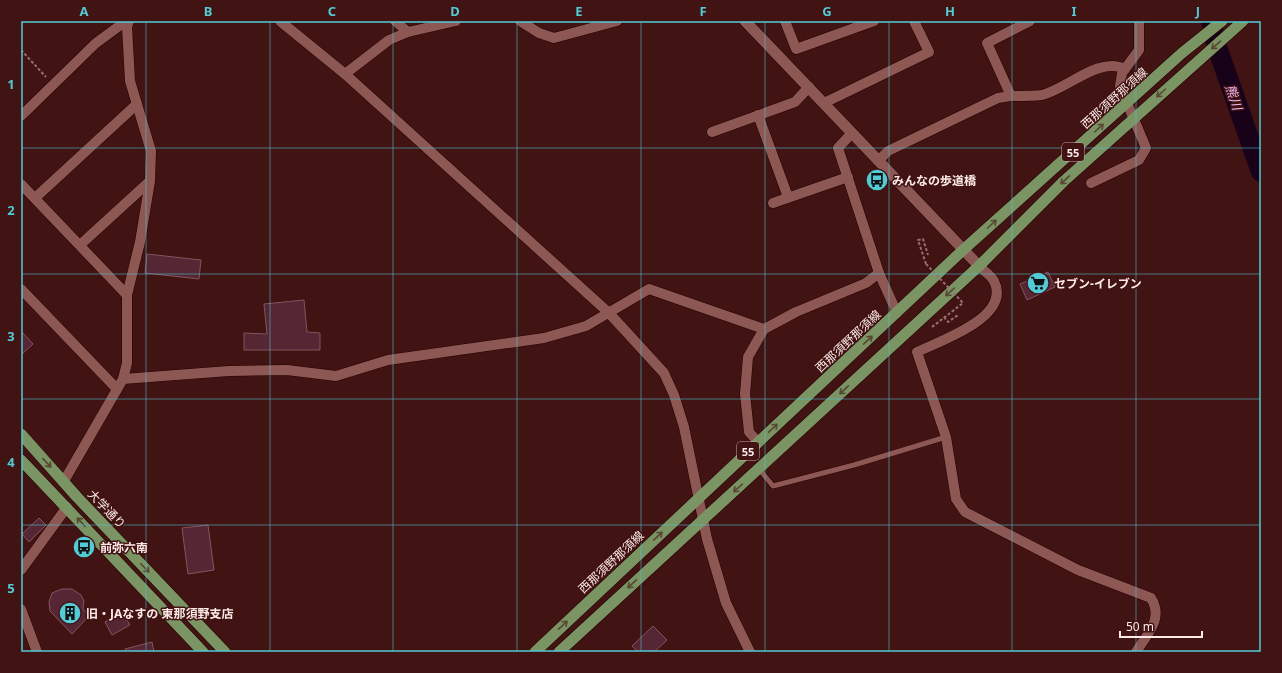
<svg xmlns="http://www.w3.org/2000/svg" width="1282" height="673" font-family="'Noto Sans','Noto Sans JP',sans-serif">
  <rect width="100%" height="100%" fill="#411313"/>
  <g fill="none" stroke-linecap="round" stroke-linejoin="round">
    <path stroke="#17021a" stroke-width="20" d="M1211 21 1217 47 1261 172"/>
  </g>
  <g fill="#552734" stroke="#86525f">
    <path d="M147 254 201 260 199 279 145 273Z"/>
    <path d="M1048 272 1055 287 1027 300 1020 284Z"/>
    <path d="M304 300 307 332 320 333V350H244V333L267 334 264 304Z"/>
    <path d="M21 331 33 344 21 355Z"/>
    <path d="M39 518 46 525 29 542 22 534Z"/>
    <path d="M208 525 214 570 188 574 182 528Z"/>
    <path d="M62 589H72L81 595 84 601 83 609 89 616 72 634 50 611 49 602 52 593Z"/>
    <path d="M122 612 130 625 112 635 105 622Z"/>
    <path d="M653 626 667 640 654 652H638L632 646Z"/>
    <path d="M152 642 154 652H126L125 649Z"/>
  </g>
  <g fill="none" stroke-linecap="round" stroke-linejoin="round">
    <g stroke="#250001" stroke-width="6">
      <path id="service" d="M759 469 773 486 854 465 946 437"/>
    </g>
    <g stroke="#250001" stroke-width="11">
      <g id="minor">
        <path d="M280 21 345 74 609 313 664 373 674 395 684 427 707 539 726 603 750 652"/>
        <path d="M395 21 408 32"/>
        <path d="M520 21 539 33 554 38 617 21"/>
        <path d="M785 21 796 49 874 21"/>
        <path d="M1030 21 987 43 1011 96C1021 96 1032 96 1042 95 1067 89 1099 56 1125 69"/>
        <path d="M345 74 389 40 408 32 456 21"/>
        <path d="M824 103 929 52 914 21"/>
        <path d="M758 115 788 197"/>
        <path d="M21 116 96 43 126 21"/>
        <path d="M712 132 795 102 809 87"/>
        <path d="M852 133 838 148 879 273 897 313"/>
        <path d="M878 161 888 151 998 98 1011 96"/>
        <path d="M1091 183 1139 160 1146 148 1120 86 1122 73 1139 50V21"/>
        <path d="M21 184 127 295"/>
        <path d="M35 198 137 104"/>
        <path d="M773 203 848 177"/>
        <path d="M80 245 150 181"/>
        <path d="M979 266C984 271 991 275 994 281 1012 317 940 341 917 352L946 437 956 499 965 512 1078 570 1151 598C1164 619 1147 634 1136 652"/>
        <path d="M21 289 117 389"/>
        <path d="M123 379 229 371 287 370 336 376 388 360 544 338 586 326 649 289 764 329 796 312 866 283 879 273"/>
        <path d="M758 442 749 432 745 394 748 357 764 329"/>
        <path d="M64 481 123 379 127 363V295L140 242 150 181 151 151 130 81 127 27 129 21"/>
        <path d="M21 570 67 507"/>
        <path d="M21 609 37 652"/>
      </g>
    </g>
    <g stroke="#250001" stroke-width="12">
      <path id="tertiary" d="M745 21 979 266"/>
    </g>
    <g stroke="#250001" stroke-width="12">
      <g id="primary">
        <path d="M21 434 77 497 225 652"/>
        <path d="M21 460 203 652"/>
        <path d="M535 652 963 250 1182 53 1222 21"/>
        <path d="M559 652 979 266 1064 181 1243 21"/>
      </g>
    </g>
    <g stroke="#947272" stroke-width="2" stroke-dasharray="3 2" stroke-linecap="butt">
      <path d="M21 50 46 77"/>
      <path d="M926 264 918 240 923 239 928 255"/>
      <path d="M944 317 948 322 958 315"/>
      <path d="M932 327 963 303"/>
    </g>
    <use href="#service" stroke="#8d5854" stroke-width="5"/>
    <use href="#minor" stroke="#8d5854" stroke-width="10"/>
    <use href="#tertiary" stroke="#8d5854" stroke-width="11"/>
    <use href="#primary" stroke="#7b9464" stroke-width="11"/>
    <path stroke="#947272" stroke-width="2" stroke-dasharray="3 2" stroke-linecap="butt" d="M926 264 963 303"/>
  </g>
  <defs><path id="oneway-shaft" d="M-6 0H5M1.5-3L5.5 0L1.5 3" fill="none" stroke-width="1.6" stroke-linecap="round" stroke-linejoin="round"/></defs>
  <g stroke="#584733">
    <use href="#oneway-shaft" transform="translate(1216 45) rotate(139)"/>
    <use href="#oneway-shaft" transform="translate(1161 93) rotate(138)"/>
    <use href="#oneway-shaft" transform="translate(1099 128) rotate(-42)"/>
    <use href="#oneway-shaft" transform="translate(1065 180) rotate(137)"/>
    <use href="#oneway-shaft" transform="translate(992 224) rotate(-42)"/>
    <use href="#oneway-shaft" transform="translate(950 292) rotate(138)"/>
    <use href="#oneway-shaft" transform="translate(868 340) rotate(-43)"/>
    <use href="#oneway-shaft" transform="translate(844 390) rotate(137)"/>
    <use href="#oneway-shaft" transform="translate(773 428) rotate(-43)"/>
    <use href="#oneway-shaft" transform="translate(47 463) rotate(47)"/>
    <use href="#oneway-shaft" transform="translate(738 488) rotate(138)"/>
    <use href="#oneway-shaft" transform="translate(81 522) rotate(-133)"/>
    <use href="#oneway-shaft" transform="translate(658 536) rotate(-43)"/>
    <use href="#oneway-shaft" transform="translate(145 568) rotate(46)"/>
    <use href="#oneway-shaft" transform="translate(632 584) rotate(137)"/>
    <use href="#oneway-shaft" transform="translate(563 625) rotate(-43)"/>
  </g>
  <path fill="none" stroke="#52cbd7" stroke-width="1" stroke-opacity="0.55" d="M146 21V652M270 21V652M393 21V652M517 21V652M641 21V652M765 21V652M889 21V652M1012 21V652M1136 21V652M21 148H1261M21 274H1261M21 399H1261M21 525H1261"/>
  <defs>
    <g id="bus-disc" transform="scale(1.15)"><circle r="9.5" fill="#52cbd7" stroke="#411313"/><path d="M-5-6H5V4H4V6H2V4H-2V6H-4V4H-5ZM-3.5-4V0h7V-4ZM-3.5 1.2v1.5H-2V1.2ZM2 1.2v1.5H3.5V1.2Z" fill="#111"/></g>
    <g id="supermarket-disc" transform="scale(1.15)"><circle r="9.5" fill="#52cbd7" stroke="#411313"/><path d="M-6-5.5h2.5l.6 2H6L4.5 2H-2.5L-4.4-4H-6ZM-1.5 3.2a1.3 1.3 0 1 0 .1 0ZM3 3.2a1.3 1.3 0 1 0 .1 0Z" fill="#111"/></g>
    <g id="building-disc" transform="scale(1.15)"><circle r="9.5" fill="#52cbd7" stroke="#411313"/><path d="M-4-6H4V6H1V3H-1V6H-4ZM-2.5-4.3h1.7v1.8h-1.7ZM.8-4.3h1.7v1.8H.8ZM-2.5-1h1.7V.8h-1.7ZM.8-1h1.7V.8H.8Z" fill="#111"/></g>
  </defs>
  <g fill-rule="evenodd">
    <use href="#bus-disc" x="877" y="180"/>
    <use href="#supermarket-disc" x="1038" y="283"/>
    <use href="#bus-disc" x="84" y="547"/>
    <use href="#building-disc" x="70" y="613"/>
  </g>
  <g text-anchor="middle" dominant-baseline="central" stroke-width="3" stroke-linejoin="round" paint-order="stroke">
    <g fill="#411313" stroke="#c5aaa8" stroke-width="1">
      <rect x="1062" y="143" width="22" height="18" rx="3"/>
      <rect x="737" y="442" width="22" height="18" rx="3"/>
    </g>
    <g font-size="11" font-weight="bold" fill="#fdeae8">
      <text x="1073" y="152">55</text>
      <text x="748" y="451">55</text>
    </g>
    <g font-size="12" fill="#fdeae8" stroke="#411313">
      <text transform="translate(1114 98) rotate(-42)">西那須野那須線</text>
      <text transform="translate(848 341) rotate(-43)">西那須野那須線</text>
      <text transform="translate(107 509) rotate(46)">大学通り</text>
      <text transform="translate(611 562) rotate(-43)">西那須野那須線</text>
    </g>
    <g font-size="12" font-weight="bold" fill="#fdeae8" stroke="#411313" text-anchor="start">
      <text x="892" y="180">みんなの歩道橋</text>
      <text x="1054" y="283">セブン-イレブン</text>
      <text x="100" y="547">前弥六南</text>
      <text x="86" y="613">旧・JAなすの 東那須野支店</text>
    </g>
    <g font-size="13" font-style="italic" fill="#f5b9fa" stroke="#411313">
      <text transform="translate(1234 97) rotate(71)">熊川</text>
    </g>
  </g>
  <rect width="1282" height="673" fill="none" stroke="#411313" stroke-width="44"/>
  <path d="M1120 631v6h82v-6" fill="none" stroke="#fdeae8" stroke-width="2"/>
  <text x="1126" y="631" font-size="12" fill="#fdeae8" stroke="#411313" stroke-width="3" paint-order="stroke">50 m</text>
  <rect x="22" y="22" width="1238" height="629" fill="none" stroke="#52cbd7" stroke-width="1.5"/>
  <g font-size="13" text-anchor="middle" font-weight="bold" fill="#52cbd7">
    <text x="84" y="16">A</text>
    <text x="208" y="16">B</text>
    <text x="332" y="16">C</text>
    <text x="455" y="16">D</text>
    <text x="579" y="16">E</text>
    <text x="703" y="16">F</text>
    <text x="827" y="16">G</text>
    <text x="950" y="16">H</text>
    <text x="1074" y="16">I</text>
    <text x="1198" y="16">J</text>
    <text x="11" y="89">1</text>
    <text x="11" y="215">2</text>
    <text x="11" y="341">3</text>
    <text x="11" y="467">4</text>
    <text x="11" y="593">5</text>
  </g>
</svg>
